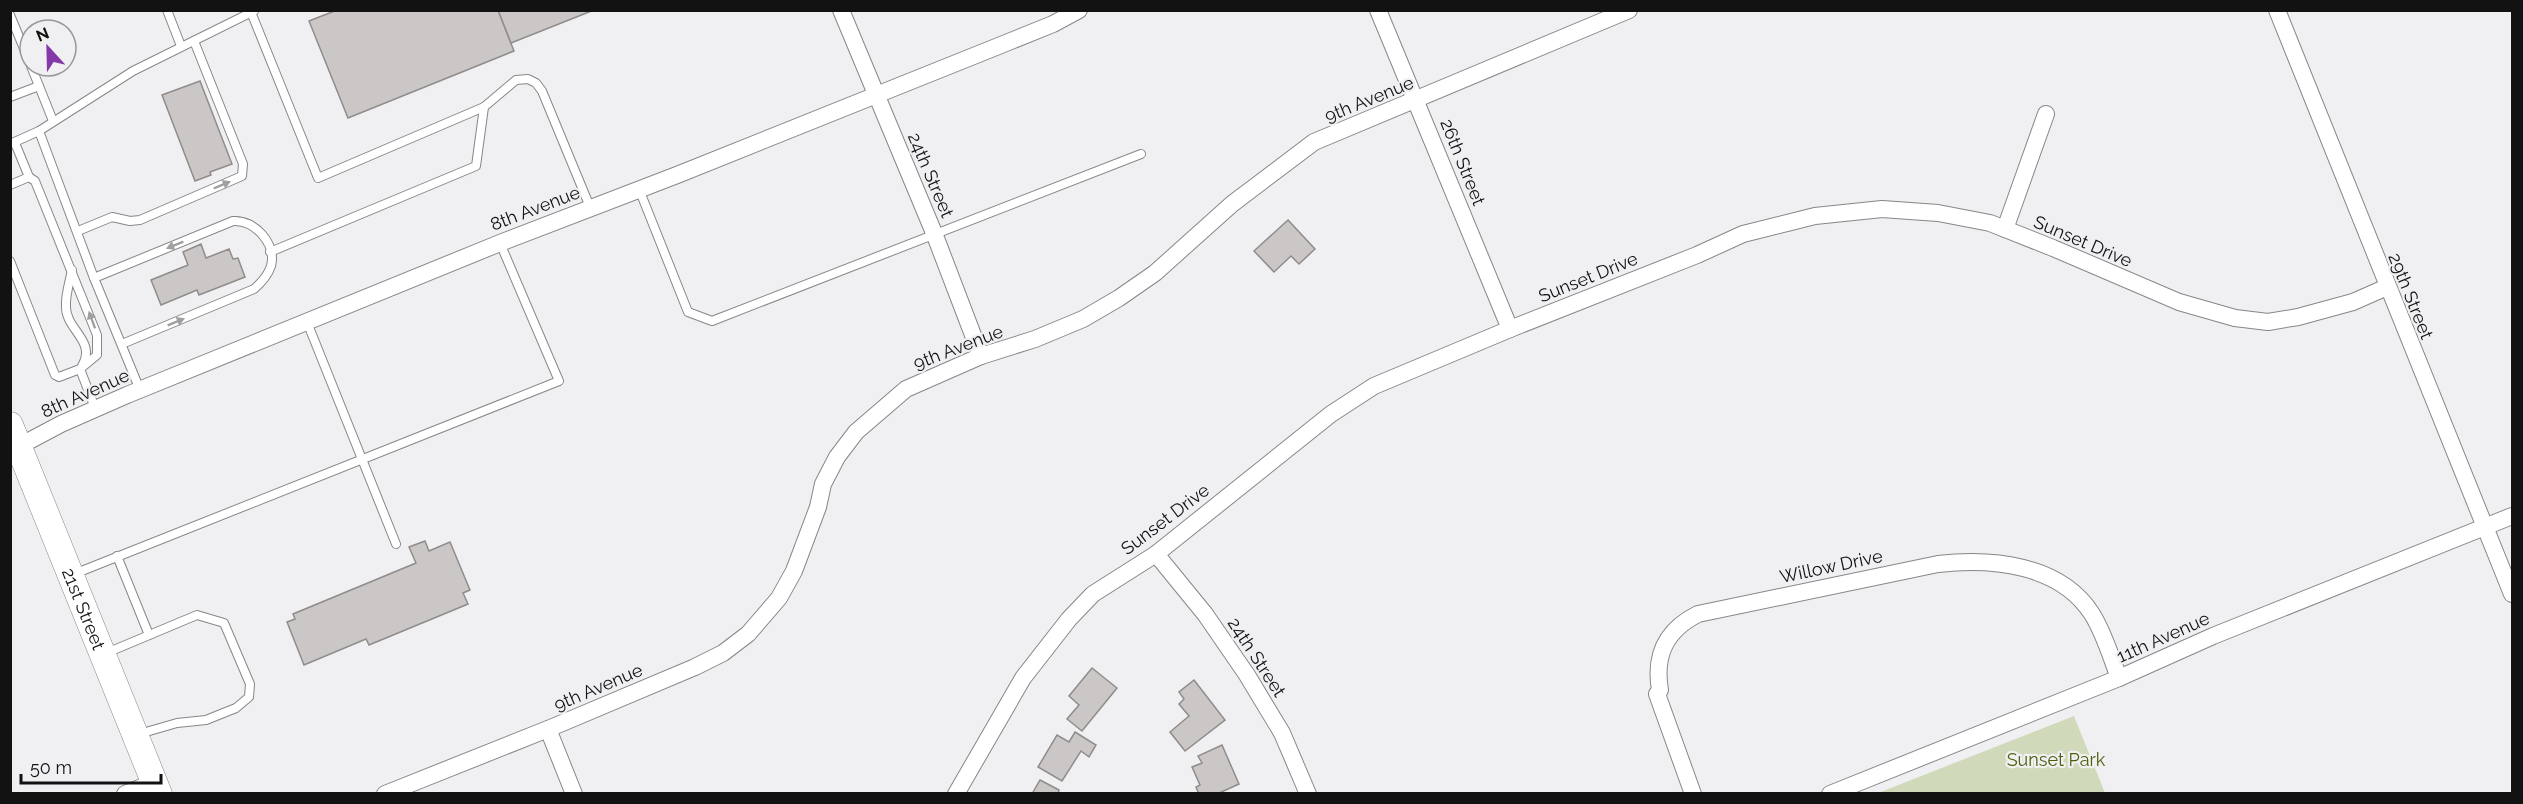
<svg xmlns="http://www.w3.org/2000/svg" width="2523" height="804" font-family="Raleway,sans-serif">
  <rect width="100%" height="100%" fill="#f0f0f3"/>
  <path fill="#d0daba" d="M2074 716 2105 793H1878Z"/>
  <g fill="#cac7c6" stroke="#8f8c8b" stroke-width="1.5">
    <path d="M337 10H498L514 51 348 118 309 21Z"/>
    <path d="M498 10H594L511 43Z"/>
    <path d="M200 81 232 164 210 172 211 175 195 181 162 95Z"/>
    <path d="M1288 220 1315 249 1299 264 1291 256 1274 272 1254 251Z"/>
    <path d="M201 244 206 258 229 249 233 259 238 258 245 277 199 295 197 290 161 305 151 280 188 265 183 252Z"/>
    <path d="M425 541 429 551 450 542 470 590 463 593 468 604 369 645 366 639 304 665 287 622 295 619 293 614 416 563 409 547Z"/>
    <path d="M1092 668 1117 688 1082 731 1067 719 1079 705 1069 696Z"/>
    <path d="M1194 680 1225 720 1185 751 1170 732 1189 716 1179 704 1184 699 1179 692Z"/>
    <path d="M1075 732 1096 745 1089 757 1081 751 1062 781 1038 767 1057 735 1069 742Z"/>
    <path d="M1222 745 1239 784 1217 794H1199L1196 787 1200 785 1192 767 1202 763 1198 756Z"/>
    <path d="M1040 780 1059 790 1058 794H1032Z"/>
  </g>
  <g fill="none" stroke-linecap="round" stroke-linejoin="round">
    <g stroke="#87878a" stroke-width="10">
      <g id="lane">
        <path d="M167 10 181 46"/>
        <path d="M251 12 318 178 484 107 516 80 528 79 536 83 542 91 590 207"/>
        <path d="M10 15 30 63"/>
        <path d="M31 66 53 121"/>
        <path d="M10 97 39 86"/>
        <path d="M39 131 94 278 140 390"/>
        <path d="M10 144 39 131 133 71 254 11"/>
        <path d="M29 177 35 181 97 335V355L80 369"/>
        <path d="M10 185 29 177 15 143"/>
        <path d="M639 189 688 312 712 321 1141 154"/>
        <path d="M78 231 112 217 130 221 140 220 242 176 243 164 194 41"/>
        <path d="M270 252 476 166 484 107"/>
        <path d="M10 261 55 375 59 377 80 369 95 408"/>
        <path d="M72 270C70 281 65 295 66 307 66 330 97 341 82 366"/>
        <path d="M94 278 233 221C254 219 277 244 271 266 268 275 261 283 254 289L122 344"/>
        <path d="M307 322 396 544"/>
        <path d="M117 556 149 635"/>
        <path d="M74 574 559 381 500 243"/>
        <path d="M104 654 197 615 224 623 250 684 249 697 236 708 206 720 177 723 139 734"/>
      </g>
    </g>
    <g stroke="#87878a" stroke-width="18">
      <g id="street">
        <path d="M841 10 934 233 981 356"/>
        <path d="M1378 10 1510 329"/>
        <path d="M2277 10 2512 594"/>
        <path d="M2005 229 2046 114"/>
        <path d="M12 450 61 424 127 395 500 243 677 175 1001 45 1053 24 1079 10"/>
        <path d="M1156 554 1205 614 1247 675 1282 733 1308 794"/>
        <path d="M548 729 574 794"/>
        <path d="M125 794 154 782"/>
        <path d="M385 794 548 729 695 667 723 653 748 634 779 598 794 571 818 507 823 484 837 457 856 432 906 389 981 356 1035 339 1083 319 1119 298 1155 273 1232 204 1314 142 1629 10"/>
        <path d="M956 794 1023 678 1069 619 1093 594 1156 554 1331 414 1374 386 1510 329 1697 255 1743 234 1815 216 1882 209 1938 213 1990 223 2053 248 2179 302 2235 318 2268 322 2298 317 2353 302 2387 287"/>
        <path d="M1693 794 1657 694 1660 690C1654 655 1666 630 1698 614L1938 564C1992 558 2060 564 2092 614 2104 633 2111 657 2119 678"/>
        <path d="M1830 794 2119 678 2213 636 2512 516"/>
      </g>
    </g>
    <g stroke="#87878a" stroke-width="27">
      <g id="primary">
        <path id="s1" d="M10 425 159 794"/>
      </g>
    </g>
    <use href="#lane" stroke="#fff" stroke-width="8"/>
    <use href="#street" stroke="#fff" stroke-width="16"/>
    <use href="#primary" stroke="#fff" stroke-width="26"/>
  </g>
  <defs><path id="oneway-solid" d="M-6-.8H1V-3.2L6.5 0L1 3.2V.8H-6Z" transform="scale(1.5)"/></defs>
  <g fill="#a0a0a1">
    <use href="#oneway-solid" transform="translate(222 185) rotate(-23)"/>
    <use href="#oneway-solid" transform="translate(175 245) rotate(158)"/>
    <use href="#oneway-solid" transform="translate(92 320) rotate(-110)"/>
    <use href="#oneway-solid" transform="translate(176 322) rotate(-22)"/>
  </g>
  <g text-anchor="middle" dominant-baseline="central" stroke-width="4.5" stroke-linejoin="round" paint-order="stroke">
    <g font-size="18" fill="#121213" stroke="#f0f0f3">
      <text transform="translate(1369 99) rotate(-22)">9th Avenue</text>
      <text transform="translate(1463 162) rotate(68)">26th Street</text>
      <text transform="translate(931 175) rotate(67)">24th Street</text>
      <text transform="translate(535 208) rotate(-21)">8th Avenue</text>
      <text transform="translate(2083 241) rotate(23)">Sunset Drive</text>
      <text transform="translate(1588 277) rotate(-22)">Sunset Drive</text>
      <text transform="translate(2411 296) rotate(68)">29th Street</text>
      <text transform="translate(958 347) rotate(-21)">9th Avenue</text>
      <text transform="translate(85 393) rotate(-24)">8th Avenue</text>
      <text transform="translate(1165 519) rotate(-37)">Sunset Drive</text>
      <text transform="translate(1831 566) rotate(-12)">Willow Drive</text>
      <text stroke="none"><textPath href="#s1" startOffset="198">21st Street</textPath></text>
      <text transform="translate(2163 637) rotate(-24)">11th Avenue</text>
      <text transform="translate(1257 657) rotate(57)">24th Street</text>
      <text transform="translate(598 687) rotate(-23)">9th Avenue</text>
    </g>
    <g font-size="18" fill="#4d5f0b" stroke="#f0f0f3">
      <text x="2056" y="759">Sunset Park</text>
    </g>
  </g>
  <rect width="2523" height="804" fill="none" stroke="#121213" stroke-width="24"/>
  <g transform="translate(48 48) rotate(338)"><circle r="28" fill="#f0f0f3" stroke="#979799" stroke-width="1.5"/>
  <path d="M0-4.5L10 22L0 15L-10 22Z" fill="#8438aa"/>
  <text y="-9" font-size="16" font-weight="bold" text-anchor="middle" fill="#121213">N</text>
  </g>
  <path d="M21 774v9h140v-9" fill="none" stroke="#121213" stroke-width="3"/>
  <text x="30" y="774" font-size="18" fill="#121213" stroke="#f0f0f3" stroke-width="4.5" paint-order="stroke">50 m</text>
</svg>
